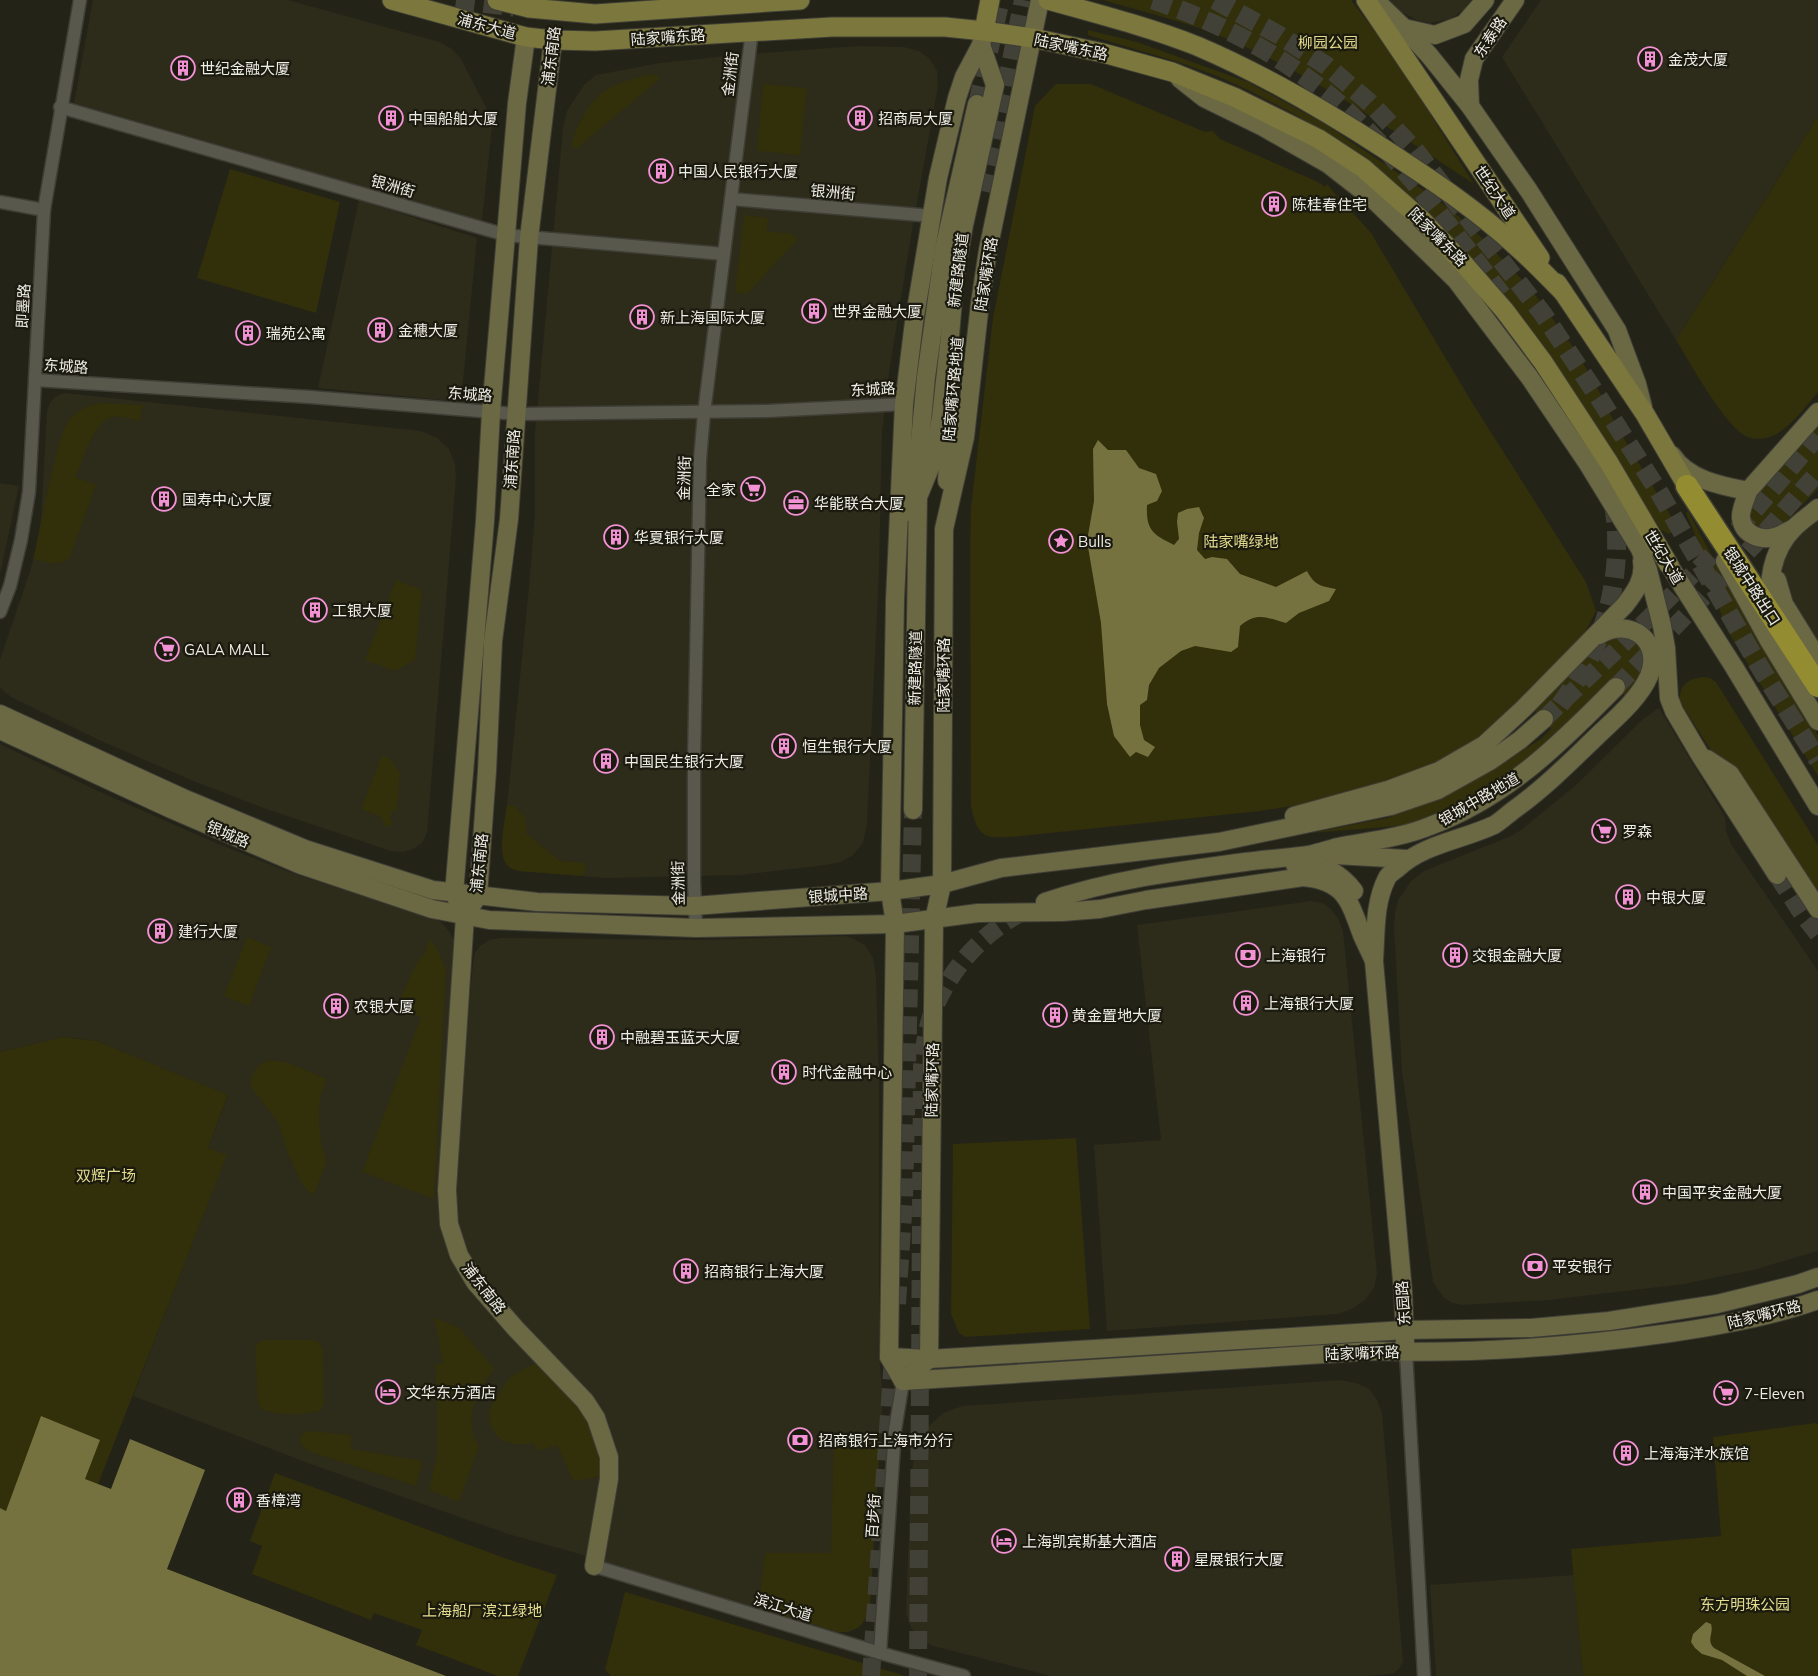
<svg xmlns="http://www.w3.org/2000/svg" width="1818" height="1676" font-family="Mulish,'Noto Sans SC',sans-serif">
  <rect width="100%" height="100%" fill="#242318"/>
  <g fill="#2d2b1a">
    <path d="M93 0H288L440 42 452 49 461 59 490 115 492 127 482 221 74 103Z"/>
    <path d="M1388 0H1471L1465 9 1450 19 1429 23 1417 20 1394 8Z"/>
    <path d="M1541 0H1818V116L1676 340 1502 57Z"/>
    <path d="M858 46 904 47 919 51 930 59 937 71 938 86 912 230 889 373 882 433 879 570 867 824 863 843 852 856 841 862 826 865 741 875 606 878 518 871 510 868 505 862 503 845 529 587 535 514V432L563 128 567 111 584 85 596 75 660 63 736 55Z"/>
    <path d="M359 200 477 238 463 381 461 388 451 399 443 400 318 388Z"/>
    <path d="M64 393 421 431 437 438 449 449 455 464 456 478 427 833 422 843 413 849 403 852 391 851 266 809 191 780 101 741 11 697 0 688V660L31 568 37 544 41 519 47 411 50 403 55 397Z"/>
    <path d="M0 483 19 486 0 574Z"/>
    <path d="M1818 516V654L1787 604 1779 571 1792 541Z"/>
    <path d="M1659 708 1725 817 1726 831 1731 844 1818 971V1251L1753 1270 1684 1284 1549 1300 1462 1305 1452 1303 1444 1298 1433 1282 1402 1072 1394 927 1395 913 1398 900 1411 881 1424 871 1511 836 1521 830 1576 785 1643 719Z"/>
    <path d="M0 744 98 791 216 843 300 876 431 917 441 922 448 930 454 940 456 950 438 1213 450 1254 582 1408 602 1476 587 1556 508 1534 445 1512 308 1463 133 1396 226 1156 208 1148 228 1096 97 1041 63 1037 0 1052Z"/>
    <path d="M1311 901 1322 903 1331 909 1339 920 1343 931 1377 1273 1374 1288 1365 1300 1352 1309 1338 1314 1107 1331 1094 1145 1161 1140 1137 925Z"/>
    <path d="M845 936 852 938 865 945 873 958 876 976 879 1085V1356L883 1396 870 1605 867 1617 860 1626 849 1632H838L601 1561 616 1479 523 1325 479 1276 465 1250 456 1219 453 1188 473 962 475 953 480 946 489 940 500 938 700 940Z"/>
    <path d="M1340 1380 1356 1383 1369 1389 1377 1400 1382 1413 1403 1661 1399 1669 1394 1673 1390 1674 1366 1676H1051L933 1646 922 1640 911 1628 906 1613 911 1474 916 1451 927 1428 943 1413 962 1406Z"/>
    <path d="M1574 1575 1583 1676H1436L1430 1585Z"/>
  </g>
  <g fill="#322f0b">
    <path d="M1103 0H1351L1393 55 1474 184C1390 129 1307 70 1213 33 1178 20 1140 11 1103 0Z"/>
    <path d="M1088 30 1137 42 1248 82 1323 123 1419 187 1451 210 1472 228 1531 289 1576 351 1604 400 1615 424 1674 521V531L1669 534 1661 530 1547 351 1500 289 1462 250 1331 136 1296 115 1248 90 1217 76 1181 63 1088 35Z"/>
    <path d="M656 74 660 79 576 149 571 144C589 94 605 83 656 74Z"/>
    <path d="M763 84 807 88 800 155 757 151Z"/>
    <path d="M1056 84H1091L1205 132 1213 131 1220 139 1318 182 1325 187 1327 184 1337 196 1345 201 1353 213 1371 233 1473 404 1586 582 1596 611 1582 638 1480 740 1424 774 1348 797 1260 811 1021 836C990 838 978 843 971 806L970 550 971 507 993 318 1035 106Z"/>
    <path d="M1818 116V392C1807 405 1794 423 1778 433 1770 438 1757 441 1748 437 1726 429 1690 362 1676 340Z"/>
    <path d="M230 169 340 202 316 313 197 278Z"/>
    <path d="M744 215 768 218 767 231 793 234 798 239 747 294 735 293Z"/>
    <path d="M98 403 143 405 139 421C130 419 120 415 112 417 94 422 82 461 76 477L96 485 70 557C58 568 48 562 33 559 42 523 47 486 58 449 61 440 63 428 69 420 76 411 87 406 98 403Z"/>
    <path d="M1818 421V489L1780 527 1765 533 1748 523 1751 503Z"/>
    <path d="M1688 511 1749 625 1818 735V776L1728 632C1712 593 1704 551 1686 513Z"/>
    <path d="M396 580 422 590 415 660 395 671 365 660Z"/>
    <path d="M1608 636 1638 638 1648 669 1627 697 1608 681 1556 734 1508 775 1457 804 1409 825 1311 833 1387 818 1439 798 1493 770 1542 738 1551 729 1531 705 1592 646Z"/>
    <path d="M1702 677 1710 678 1716 682 1818 845V912L1769 841 1680 702C1679 685 1686 680 1702 677Z"/>
    <path d="M382 755 390 759 400 773 397 810H393L390 817 393 824 385 827 381 817 361 809Z"/>
    <path d="M507 805 515 806 526 818V833L560 861 586 863 584 876 518 871C513 869 508 868 505 862 498 850 505 819 507 805Z"/>
    <path d="M247 937 271 947 249 1006 224 996Z"/>
    <path d="M429 939 437 948 446 970 434 1199 362 1172 421 1017 397 1005 416 964 425 953Z"/>
    <path d="M63 1037 97 1041 228 1095 208 1148 227 1155 98 1484 6 1511 0 1508V1052Z"/>
    <path d="M270 1060 286 1062 327 1079 320 1097 319 1119 321 1143 327 1161 314 1195 306 1189 300 1180 288 1154 278 1122 251 1087C248 1074 258 1064 270 1060Z"/>
    <path d="M1076 1138 1090 1329 966 1337 959 1333 951 1314 953 1144Z"/>
    <path d="M433 1317 459 1328 495 1369C477 1389 462 1421 479 1446L459 1502 429 1490 437 1455V1406L435 1364H443L438 1336Z"/>
    <path d="M263 1340H314L320 1343 323 1350 324 1403 321 1410C308 1416 274 1415 261 1409L258 1401 255 1347 258 1342Z"/>
    <path d="M539 1362 582 1408 593 1430 602 1476 573 1481 557 1445 537 1451 533 1443C515 1447 494 1443 490 1422 489 1417 489 1411 491 1406 493 1402 497 1397 499 1393 503 1387 506 1381 511 1377 519 1370 529 1366 539 1362Z"/>
    <path d="M1815 1423 1818 1424V1676H1583L1571 1549 1721 1536 1713 1437Z"/>
    <path d="M311 1431 351 1435V1449L423 1461 416 1486 310 1452 304 1448 299 1440 303 1433Z"/>
    <path d="M834 1434 880 1436 870 1606C865 1625 858 1632 838 1632L758 1608 765 1553H831Z"/>
    <path d="M275 1473 507 1559 557 1575 518 1676H498L416 1645 422 1630 374 1613 371 1620 252 1574 262 1546 250 1541Z"/>
    <path d="M625 1592 899 1674 904 1676H611L605 1670Z"/>
  </g>
  <g fill="#76723f">
    <path d="M1098 440 1108 450H1126L1139 468 1156 474 1162 491 1157 501 1147 505C1146 530 1152 534 1174 545L1179 539 1177 522 1178 513 1187 509 1199 507 1204 518 1199 533 1197 550 1205 559 1212 557 1227 559 1240 574 1276 587 1307 571C1315 586 1321 586 1336 589L1329 601 1299 613 1286 623C1267 618 1257 611 1240 626L1238 647 1231 652 1195 646 1181 651 1159 668 1149 685 1147 700 1140 705V725L1144 740 1155 747 1148 757 1136 752 1130 757 1114 736 1107 704 1101 623 1087 541 1094 501 1093 449Z"/>
    <path d="M41 1416 100 1440 85 1479 111 1489 130 1439 205 1470 167 1569 446 1676H0V1508L6 1511Z"/>
    <path d="M1706 1622 1711 1624C1714 1633 1706 1640 1714 1648L1765 1676H1747L1722 1660 1702 1654 1695 1648 1691 1642 1693 1634Z"/>
  </g>
  <g fill="none" stroke-linecap="round" stroke-linejoin="round">
    <g stroke="#424137" stroke-width="18" stroke-dasharray="18 9" stroke-linecap="butt">
      <path d="M977 104 1001 0"/>
      <path d="M982 191 998 125 1023 0"/>
      <path d="M1616 687 1754 545 1818 472"/>
      <path d="M1544 719 1629 638 1743 524 1818 436"/>
      <path d="M1777 875 1803 915 1818 934"/>
      <path d="M897 1304 904 1200 913 810"/>
      <path d="M871 1676 893 1357"/>
      <path d="M918 1676 922 1067C924 1049 926 1030 932 1014 950 968 983 932 1026 910"/>
    </g>
    <g stroke="#424137" stroke-width="19" stroke-dasharray="19 9" stroke-linecap="butt">
      <path d="M456 0 514 7"/>
      <path d="M1153 0C1219 22 1284 56 1337 102 1401 158 1451 229 1502 295"/>
      <path d="M1215 0 1279 35 1327 66 1370 103 1414 149 1543 314 1601 401 1659 492 1764 674 1818 760"/>
      <path d="M1560 705C1573 687 1585 669 1594 649 1614 605 1622 550 1613 502"/>
    </g>
    <g stroke="#3e3e36" stroke-width="15">
      <g id="street">
        <path d="M60 107 506 235 724 254"/>
        <path d="M731 199 932 216"/>
        <path d="M0 202 44 210"/>
        <path d="M35 380 310 397 515 414 767 411 904 404"/>
        <path d="M0 612 10 586 21 540 29 492 44 210 80 0"/>
        <path d="M696 928 694 883V760L700 460 704 413 752 31"/>
        <path d="M1406 1352 1424 1676"/>
        <path d="M594 1566 880 1653 964 1676"/>
        <path d="M880 1653 895 1430 903 1381"/>
      </g>
    </g>
    <g stroke="#3e3e36" stroke-width="20">
      <g id="secondary">
        <path d="M1375 0 1404 28 1435 35 1464 24 1485 0"/>
        <path d="M1402 26 1429 55 1470 106 1529 191 1617 330 1637 384 1643 407"/>
        <path d="M526 37 517 103 506 235 491 412 485 521 454 893 465 916 447 1190 449 1224 459 1255 475 1282 516 1329 585 1401 596 1418 609 1457V1479L594 1566"/>
        <path d="M1180 79 1204 98 1263 127 1328 164 1373 199 1456 280 1530 378 1588 464 1640 549 1648 570 1662 626 1666 648 1669 698 1674 711 1700 755 1777 875"/>
        <path d="M1470 106 1469 80 1474 59 1515 0"/>
        <path d="M1672 455C1688 480 1722 486 1748 491"/>
        <path d="M947 481 950 425"/>
        <path d="M918 497 934 458 941 417 950 336 955 276 964 225 995 85 981 45"/>
        <path d="M907 512 919 452 926 377 944 249 977 104"/>
        <path d="M1794 528C1788 531 1782 535 1775 537 1761 541 1743 535 1741 518 1740 510 1746 499 1748 491L1818 412"/>
        <path d="M1725 561 1768 639 1818 721"/>
        <path d="M1669 565 1734 667 1818 806"/>
        <path d="M1777 580 1784 604 1818 659"/>
        <path d="M1774 615C1765 585 1772 550 1794 528 1801 521 1810 515 1818 508"/>
        <path d="M0 714 183 798 305 849 433 890 537 902 694 906 890 891 942 884 1001 868 1219 842 1391 806 1438 790 1490 761 1520 740 1544 719"/>
        <path d="M0 730 171 809 301 865 432 909 489 920 696 928 895 924 978 913 1062 912 1100 909 1146 900 1303 877C1345 881 1349 900 1362 935 1366 944 1370 952 1374 961"/>
        <path d="M1707 759 1730 774 1818 909"/>
        <path d="M913 810 918 495"/>
        <path d="M1294 816 1388 790 1439 771 1484 745 1524 708 1625 605C1635 592 1645 579 1642 561"/>
        <path d="M1335 855 1407 859"/>
        <path d="M1295 865C1320 862 1339 871 1354 891"/>
        <path d="M1045 902C1109 880 1178 871 1245 862 1267 859 1291 858 1313 854 1321 852 1330 849 1338 847 1369 841 1401 838 1430 826 1507 797 1560 744 1616 687"/>
        <path d="M471 906 478 896 487 771 493 641 509 519 529 238 553 40"/>
        <path d="M1372 949 1374 961 1403 1292 1405 1342"/>
        <path d="M1374 960C1376 933 1374 903 1387 878 1389 874 1394 871 1398 868 1424 844 1462 840 1494 825 1501 821 1508 814 1515 809 1543 789 1567 765 1592 741 1610 723 1639 700 1649 676 1663 641 1630 616 1599 635"/>
        <path d="M889 1357 929 1359 1405 1330 1531 1328 1609 1321 1717 1304 1798 1284 1818 1277"/>
        <path d="M903 1381 929 1359 934 920 942 884 944 529 965 437 980 303 988 250 1040 0"/>
        <path d="M903 1381 889 1357 895 924 890 891 895 600 904 404 914 322 938 178 957 98 964 77 981 45 984 31"/>
        <path d="M903 1381 1372 1351C1471 1354 1572 1347 1670 1333 1720 1326 1771 1317 1818 1300"/>
      </g>
    </g>
    <g stroke="#3e3e36" stroke-width="21">
      <g id="primary">
        <path d="M392 0 526 37 553 40 595 41 832 27H945L984 31 1033 38 1103 53 1172 72 1234 97 1319 139 1363 168 1422 220 1464 264 1505 311 1543 362 1609 463 1669 565"/>
        <path d="M497 0 529 8 595 14 800 0"/>
        <path d="M1048 0C1098 14 1149 27 1197 46 1263 74 1326 111 1386 150 1432 180 1477 210 1517 247 1533 261 1548 277 1563 292"/>
        <path d="M1366 0 1540 258"/>
        <path d="M984 31 990 0"/>
        <path d="M1557 283 1645 414 1687 486"/>
      </g>
    </g>
    <g stroke="#3e3e36" stroke-width="25">
      <path id="highway" d="M1687 486 1818 686"/>
    </g>
    <use href="#street" stroke="#59584c" stroke-width="12"/>
    <use href="#secondary" stroke="#6b6844" stroke-width="18"/>
    <use href="#primary" stroke="#7c773c" stroke-width="19"/>
    <use href="#highway" stroke="#948c31" stroke-width="22"/>
  </g>
  <defs>
    <g id="building-ring" transform="scale(1.25)"><circle r="9.5" fill="#1b1a0f" stroke="#f391d5" stroke-width="1.5"/><path d="M-4-6H4V6H1V3H-1V6H-4ZM-2.5-4.3h1.7v1.8h-1.7ZM.8-4.3h1.7v1.8H.8ZM-2.5-1h1.7V.8h-1.7ZM.8-1h1.7V.8H.8Z" fill="#f391d5"/></g>
    <g id="supermarket-ring" transform="scale(1.25)"><circle r="9.5" fill="#1b1a0f" stroke="#f391d5" stroke-width="1.5"/><path d="M-6-5.5h2.5l.6 2H6L4.5 2H-2.5L-4.4-4H-6ZM-1.5 3.2a1.3 1.3 0 1 0 .1 0ZM3 3.2a1.3 1.3 0 1 0 .1 0Z" fill="#f391d5"/></g>
    <g id="office-ring" transform="scale(1.25)"><circle r="9.5" fill="#1b1a0f" stroke="#f391d5" stroke-width="1.5"/><path d="M-6-3h4V-5.5h4V-3h4V5H-6ZM-1-4.5V-3h2v-1.5ZM-6 0V1H6V0Z" fill="#f391d5"/></g>
    <g id="sight-ring" transform="scale(1.25)"><circle r="9.5" fill="#1b1a0f" stroke="#f391d5" stroke-width="1.5"/><path d="M0-6L1.8-2.2L6-1.7L2.9 1.2L3.7 5.4L0 3.3L-3.7 5.4L-2.9 1.2L-6-1.7L-1.8-2.2Z" fill="#f391d5"/></g>
    <g id="bank-ring" transform="scale(1.25)"><circle r="9.5" fill="#1b1a0f" stroke="#f391d5" stroke-width="1.5"/><path d="M-6-4H6V4H-6ZM0-2.3a2.3 2.3 0 1 0 0 4.6a2.3 2.3 0 1 0 0-4.6Z" fill="#f391d5"/></g>
    <g id="hotel-ring" transform="scale(1.25)"><circle r="9.5" fill="#1b1a0f" stroke="#f391d5" stroke-width="1.5"/><path d="M-6-4.5h1.5V1H6V5H4.5V3h-9V5H-6ZM-4 0a1.8 1.8 0 1 1 3.6 0ZM.5 0V-2.5h3Q6-2.5 6 0Z" fill="#f391d5"/></g>
  </defs>
  <g fill-rule="evenodd">
    <use href="#building-ring" x="1650" y="59"/>
    <use href="#building-ring" x="183" y="68"/>
    <use href="#building-ring" x="391" y="118"/>
    <use href="#building-ring" x="860" y="118"/>
    <use href="#building-ring" x="661" y="171"/>
    <use href="#building-ring" x="1274" y="204"/>
    <use href="#building-ring" x="814" y="311"/>
    <use href="#building-ring" x="642" y="317"/>
    <use href="#building-ring" x="380" y="330"/>
    <use href="#building-ring" x="248" y="333"/>
    <use href="#supermarket-ring" x="753" y="489"/>
    <use href="#building-ring" x="164" y="499"/>
    <use href="#office-ring" x="796" y="503"/>
    <use href="#building-ring" x="616" y="537"/>
    <use href="#sight-ring" x="1061" y="541"/>
    <use href="#building-ring" x="315" y="610"/>
    <use href="#supermarket-ring" x="167" y="649"/>
    <use href="#building-ring" x="784" y="746"/>
    <use href="#building-ring" x="606" y="761"/>
    <use href="#supermarket-ring" x="1604" y="831"/>
    <use href="#building-ring" x="1628" y="897"/>
    <use href="#building-ring" x="160" y="931"/>
    <use href="#bank-ring" x="1248" y="955"/>
    <use href="#building-ring" x="1455" y="955"/>
    <use href="#building-ring" x="1246" y="1003"/>
    <use href="#building-ring" x="336" y="1006"/>
    <use href="#building-ring" x="1055" y="1015"/>
    <use href="#building-ring" x="602" y="1037"/>
    <use href="#building-ring" x="784" y="1072"/>
    <use href="#building-ring" x="1645" y="1192"/>
    <use href="#bank-ring" x="1535" y="1266"/>
    <use href="#building-ring" x="686" y="1271"/>
    <use href="#hotel-ring" x="388" y="1392"/>
    <use href="#supermarket-ring" x="1726" y="1393"/>
    <use href="#bank-ring" x="800" y="1440"/>
    <use href="#building-ring" x="1626" y="1453"/>
    <use href="#building-ring" x="239" y="1500"/>
    <use href="#hotel-ring" x="1004" y="1541"/>
    <use href="#building-ring" x="1177" y="1559"/>
  </g>
  <g text-anchor="middle" dominant-baseline="central" stroke-width="4.5" stroke-linejoin="round" paint-order="stroke">
    <g font-size="15" fill="#edece5" stroke="#1b1a0f">
      <text transform="translate(487 26) rotate(15)">浦东大道</text>
      <text transform="translate(668 37) rotate(-4)">陆家嘴东路</text>
      <text transform="translate(1490 37) rotate(-56)">东泰路</text>
      <text transform="translate(1071 47) rotate(12)">陆家嘴东路</text>
      <text transform="translate(551 56) rotate(-83)">浦东南路</text>
      <text transform="translate(730 74) rotate(-83)">金洲街</text>
      <text transform="translate(393 186) rotate(16)">银洲街</text>
      <text transform="translate(833 192) rotate(5)">银洲街</text>
      <text transform="translate(1495 192) rotate(56)">世纪大道</text>
      <text transform="translate(1438 237) rotate(45)">陆家嘴东路</text>
      <text transform="translate(958 270) rotate(-83)">新建路隧道</text>
      <text transform="translate(986 274) rotate(-81)">陆家嘴环路</text>
      <text transform="translate(23 306) rotate(-87)">即墨路</text>
      <text transform="translate(66 366) rotate(4)">东城路</text>
      <text transform="translate(873 389) rotate(-3)">东城路</text>
      <text transform="translate(953 389) rotate(-85)">陆家嘴环路地道</text>
      <text transform="translate(470 394) rotate(4)">东城路</text>
      <text transform="translate(512 459) rotate(-86)">浦东南路</text>
      <text transform="translate(684 478) rotate(-88)">金洲街</text>
      <text transform="translate(1664 557) rotate(59)">世纪大道</text>
      <text transform="translate(1752 586) rotate(57)">银城中路出口</text>
      <text transform="translate(915 668) rotate(-89)">新建路隧道</text>
      <text transform="translate(943 675) rotate(-90)">陆家嘴环路</text>
      <text transform="translate(1479 799) rotate(-30)">银城中路地道</text>
      <text transform="translate(228 834) rotate(23)">银城路</text>
      <text transform="translate(479 863) rotate(-84)">浦东南路</text>
      <text transform="translate(678 883) rotate(-91)">金洲街</text>
      <text transform="translate(838 895) rotate(-4)">银城中路</text>
      <text transform="translate(932 1080) rotate(-89)">陆家嘴环路</text>
      <text transform="translate(484 1288) rotate(52)">浦东南路</text>
      <text transform="translate(1403 1303) rotate(-94)">东园路</text>
      <text transform="translate(1764 1314) rotate(-14)">陆家嘴环路</text>
      <text transform="translate(1362 1353) rotate(-2)">陆家嘴环路</text>
      <text transform="translate(873 1516) rotate(-86)">百步街</text>
      <text transform="translate(783 1607) rotate(17)">滨江大道</text>
    </g>
    <g font-size="15" fill="#e4dd8d" stroke="#1b1a0f">
      <text x="1328" y="42">柳园公园</text>
      <text x="1241" y="541">陆家嘴绿地</text>
      <text x="106" y="1175">双辉广场</text>
      <text x="1745" y="1604">东方明珠公园</text>
      <text x="482" y="1610">上海船厂滨江绿地</text>
    </g>
    <g font-size="15" fill="#edece5" stroke="#1b1a0f" text-anchor="start">
      <text x="1668" y="59">金茂大厦</text>
      <text x="200" y="68">世纪金融大厦</text>
      <text x="408" y="118">中国船舶大厦</text>
      <text x="878" y="118">招商局大厦</text>
      <text x="678" y="171">中国人民银行大厦</text>
      <text x="1292" y="204">陈桂春住宅</text>
      <text x="832" y="311">世界金融大厦</text>
      <text x="660" y="317">新上海国际大厦</text>
      <text x="398" y="330">金穗大厦</text>
      <text x="266" y="333">瑞苑公寓</text>
      <text x="736" y="489" text-anchor="end">全家</text>
      <text x="182" y="499">国寿中心大厦</text>
      <text x="814" y="503">华能联合大厦</text>
      <text x="634" y="537">华夏银行大厦</text>
      <text x="1078" y="541">Bulls</text>
      <text x="332" y="610">工银大厦</text>
      <text x="184" y="649">GALA MALL</text>
      <text x="802" y="746">恒生银行大厦</text>
      <text x="624" y="761">中国民生银行大厦</text>
      <text x="1622" y="831">罗森</text>
      <text x="1646" y="897">中银大厦</text>
      <text x="178" y="931">建行大厦</text>
      <text x="1266" y="955">上海银行</text>
      <text x="1472" y="955">交银金融大厦</text>
      <text x="1264" y="1003">上海银行大厦</text>
      <text x="354" y="1006">农银大厦</text>
      <text x="1072" y="1015">黄金置地大厦</text>
      <text x="620" y="1037">中融碧玉蓝天大厦</text>
      <text x="802" y="1072">时代金融中心</text>
      <text x="1662" y="1192">中国平安金融大厦</text>
      <text x="1552" y="1266">平安银行</text>
      <text x="704" y="1271">招商银行上海大厦</text>
      <text x="406" y="1392">文华东方酒店</text>
      <text x="1744" y="1393">7-Eleven</text>
      <text x="818" y="1440">招商银行上海市分行</text>
      <text x="1644" y="1453">上海海洋水族馆</text>
      <text x="256" y="1500">香樟湾</text>
      <text x="1022" y="1541">上海凯宾斯基大酒店</text>
      <text x="1194" y="1559">星展银行大厦</text>
    </g>
  </g>
</svg>
